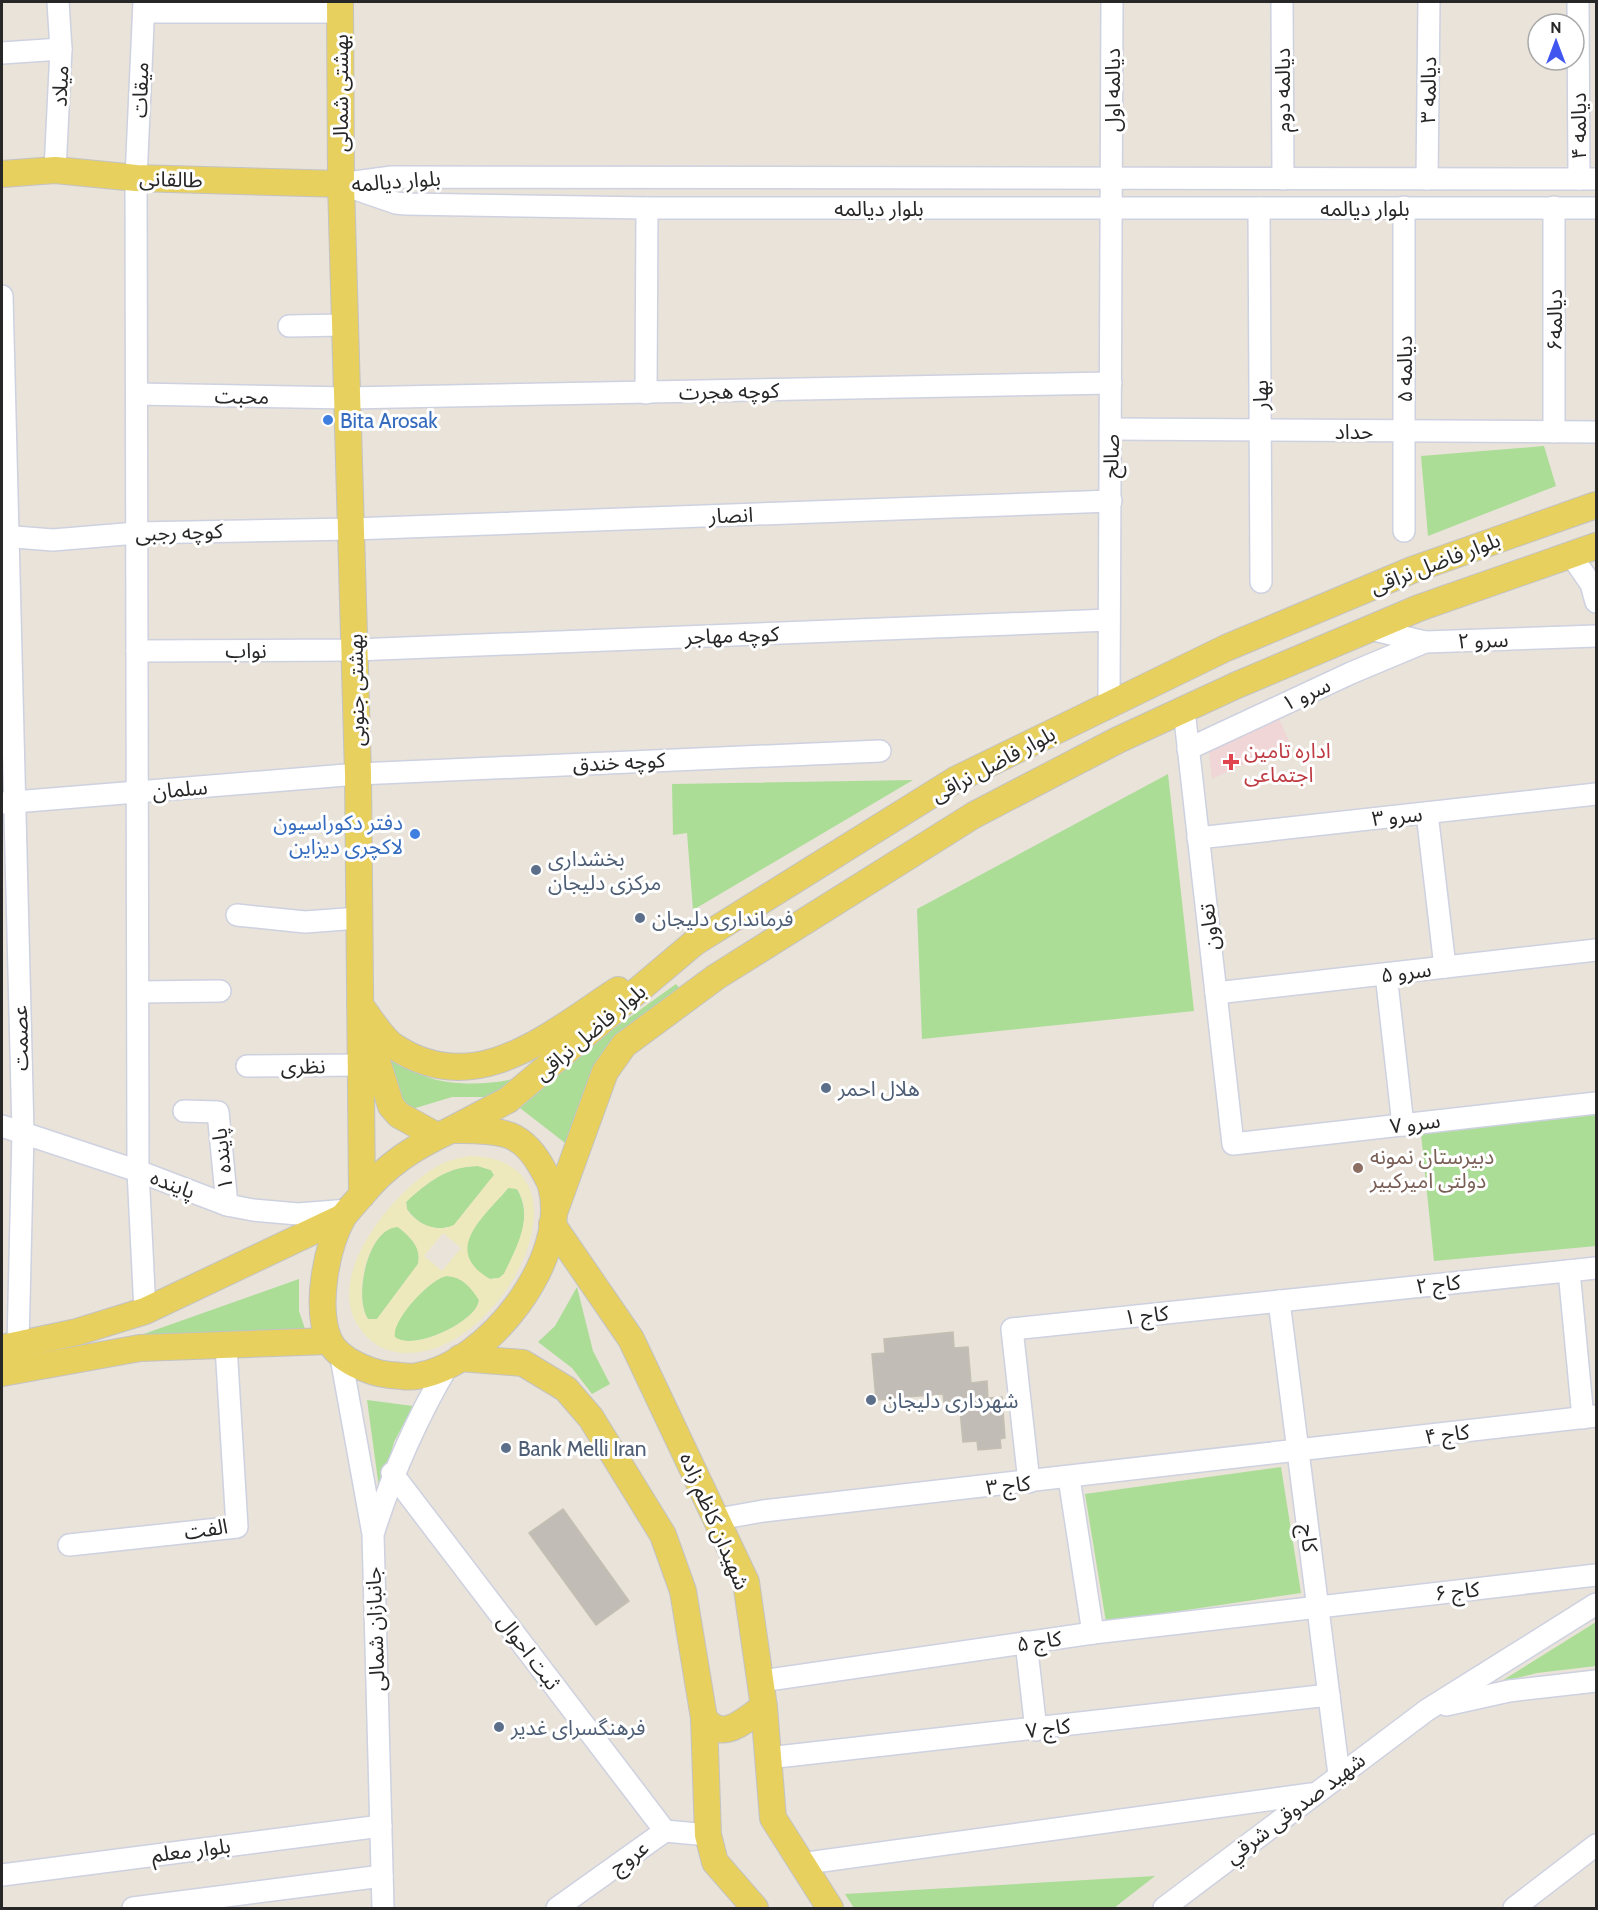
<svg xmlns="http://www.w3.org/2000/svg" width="1598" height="1910" font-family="Cabin,'Noto Sans Arabic',sans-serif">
  <rect width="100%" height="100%" fill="#e9e3d9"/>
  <path fill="#f0d6d6" d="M1276 712 1290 743 1212 779 1208 744Z"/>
  <g fill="#abdd97">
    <path d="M1544 446 1556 486 1428 536 1421 456Z"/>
    <path d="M1168 774 1194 1011 922 1039 917 909Z"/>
    <path d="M913 780 693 910 687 833 673 835 672 784Z"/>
    <path d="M676 984 681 990 644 1015 569 1146 520 1108 612 1030Z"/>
    <path d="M387 1050C400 1059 412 1071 427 1077 452 1086 491 1085 517 1078L493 1097H452L409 1110 401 1106Z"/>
    <path d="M1596 1115V1246L1434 1261 1421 1134Z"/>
    <path d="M478 1166 491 1170 494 1175 454 1225C436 1233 418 1225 407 1209L406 1202 410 1198C431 1180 449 1166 478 1166Z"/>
    <path d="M509 1187 517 1189C534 1218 517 1247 504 1274L499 1278 489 1279C440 1250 485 1216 509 1187Z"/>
    <path d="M398 1227C410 1237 422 1247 418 1264L377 1319H368C353 1297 368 1227 398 1227Z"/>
    <path d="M447 1276C462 1277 471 1287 479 1300 478 1321 413 1352 394 1337 391 1321 430 1278 447 1276Z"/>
    <path d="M299 1279V1311L306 1332 138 1336Z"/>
    <path d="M577 1287 593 1351 610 1384 592 1394 572 1368 538 1342 555 1326Z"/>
    <path d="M367 1400 413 1406 394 1442 380 1495Z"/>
    <path d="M1281 1467 1301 1593 1106 1622 1085 1494Z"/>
    <path d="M1596 1622V1666L1537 1673 1500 1682Z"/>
    <path d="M1155 1876 1114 1908H854L845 1894Z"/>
  </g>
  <path fill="#ede9bc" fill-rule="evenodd" d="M471 1156C608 1160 494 1376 391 1351 376 1347 365 1337 357 1324 326 1272 394 1192 436 1167 447 1160 459 1158 471 1156ZM478 1166 491 1170 494 1175 454 1225C436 1233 418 1225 407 1210L406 1202 410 1198C431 1180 449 1166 478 1166ZM508 1188 517 1189C535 1216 516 1248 504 1274L499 1278 490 1279C440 1250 485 1216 508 1188ZM398 1227C410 1236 422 1248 418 1264L377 1319H368C352 1297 368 1227 398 1227ZM443 1233 461 1248 442 1271 424 1256ZM447 1276C462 1277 471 1287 479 1300 477 1322 413 1352 395 1337 391 1321 430 1278 447 1276Z"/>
  <g fill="#c1bdb6" stroke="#c4bfb3" stroke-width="1.5">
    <path d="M953 1332 954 1348 968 1347 971 1383 987 1381 988 1398 1002 1397 1005 1438 1000 1439 1001 1448 978 1450 977 1441 963 1442 959 1400 944 1402 943 1394 907 1397 908 1409 891 1411 890 1399 876 1400 872 1354 885 1353 884 1339Z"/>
    <path d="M563 1509 629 1601 596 1625 529 1533Z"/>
  </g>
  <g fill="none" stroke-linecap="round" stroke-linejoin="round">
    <g stroke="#ced1e0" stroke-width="24">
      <g id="minor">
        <path d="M144 2 136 178 138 1171 145 1311"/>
        <path d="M1282 2 1283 179"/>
        <path d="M1578 2 1579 179"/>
        <path d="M144 12H340"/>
        <path d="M2 53 61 49"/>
        <path d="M55 170 61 49 58 2"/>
        <path d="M1427 179 1429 2"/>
        <path d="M347 183 392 177 1596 179"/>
        <path d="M341 184 396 203 406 204 647 208H1596"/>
        <path d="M1404 207V531"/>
        <path d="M1554 207V432"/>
        <path d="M1259 208 1261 582"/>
        <path d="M2 296 23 1132 18 1345"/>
        <path d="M289 326 345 325"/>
        <path d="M646 393 647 208"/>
        <path d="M137 394 348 398 1111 383"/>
        <path d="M1111 429 1596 432"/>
        <path d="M2 536 53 540 137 533 352 529 1111 501"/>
        <path d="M1571 555 1591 584 1596 602"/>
        <path d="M1370 629 1425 642 1596 636"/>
        <path d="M137 651 355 650 1109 620"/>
        <path d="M1109 704 1112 2"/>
        <path d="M1184 710 1233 1144 1596 1103"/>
        <path d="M1188 749 1351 673 1425 642"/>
        <path d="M2 803 358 774 880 751"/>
        <path d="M1427 813 1445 967"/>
        <path d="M1198 838 1596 794"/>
        <path d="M237 915 305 922 359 918"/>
        <path d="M1386 974 1403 1125"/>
        <path d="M138 992 220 991"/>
        <path d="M1216 993 1596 950"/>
        <path d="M247 1066 359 1065"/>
        <path d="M184 1111 218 1112 227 1205"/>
        <path d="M2 1126 138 1171 227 1205 253 1210 298 1214 349 1210"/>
        <path d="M1569 1271 1583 1418"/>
        <path d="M1279 1301 1339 1775"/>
        <path d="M340 1352 373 1534 383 1908"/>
        <path d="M392 1473 665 1831"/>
        <path d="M1069 1478 1093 1633"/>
        <path d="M1029 1482 1012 1329 1596 1268"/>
        <path d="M718 1519 763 1511 1596 1416"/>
        <path d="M374 1531C393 1472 416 1420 447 1367"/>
        <path d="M69 1545 237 1527 226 1346"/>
        <path d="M1026 1642 1036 1730"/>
        <path d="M761 1681 1093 1633 1596 1575"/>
        <path d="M1446 1705 1509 1691 1596 1681"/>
        <path d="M768 1758 1329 1695"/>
        <path d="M800 1864 1311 1794"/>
        <path d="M2 1875 381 1826"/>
        <path d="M133 1908 382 1876"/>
        <path d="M557 1908 665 1831 708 1835"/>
        <path d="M1164 1908 1427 1710 1596 1604"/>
        <path d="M1514 1908 1596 1845"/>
      </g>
    </g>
    <g stroke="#c3c3c3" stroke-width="28">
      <g id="major">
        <path d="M340 2 341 184 358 774 362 1195"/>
        <path d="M2 174 55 170 136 178 341 184"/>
        <path d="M360 1005C370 1018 382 1039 395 1047 477 1101 551 1033 618 990"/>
        <path d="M366 1026 391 1106 399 1115 437 1136"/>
        <path d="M451 1130 508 1100 694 943 955 780 1226 648 1412 570 1596 505"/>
        <path d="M451 1130C468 1130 487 1129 505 1134 521 1138 533 1152 541 1166 544 1172 549 1179 551 1186 571 1258 488 1365 417 1376 409 1378 398 1375 390 1375 370 1373 338 1360 329 1340 315 1307 326 1248 343 1217 348 1210 355 1203 361 1196 386 1165 414 1147 451 1130Z"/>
        <path d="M554 1213 605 1072 624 1045 716 977 974 815 1118 740 1237 685 1419 608 1596 546"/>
        <path d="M552 1224 631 1339 746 1582 764 1707 773 1818 830 1908"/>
        <path d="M2 1348 77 1332 145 1311 343 1217"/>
        <path d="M460 1358 523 1363 566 1389 591 1418 663 1535 683 1591 704 1718 708 1835 715 1862 755 1908"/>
        <path d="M2 1373 140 1348 329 1341"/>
        <path d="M704 1718C723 1744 745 1719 764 1707"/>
      </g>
    </g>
    <use href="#minor" stroke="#fff" stroke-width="21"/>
    <use href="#major" stroke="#e8d05f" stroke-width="26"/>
  </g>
  <g fill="#3f7fe0" stroke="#fff" stroke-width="2">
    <circle cx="328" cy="420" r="6"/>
    <circle cx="415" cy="834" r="6"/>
  </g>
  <path fill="#e0444e" stroke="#fff" stroke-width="2" d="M1228 753h6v6h6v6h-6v6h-6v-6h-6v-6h6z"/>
  <g fill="#5c6f8a" stroke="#fff" stroke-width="2">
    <circle cx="536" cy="870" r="6"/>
    <circle cx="640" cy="918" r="6"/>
    <circle cx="826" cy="1088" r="6"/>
    <circle cx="871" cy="1400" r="6"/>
    <circle cx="506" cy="1448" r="6"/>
    <circle cx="499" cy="1727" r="6"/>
  </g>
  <circle fill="#8d6e63" stroke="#fff" stroke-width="2" cx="1358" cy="1168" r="6"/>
  <g text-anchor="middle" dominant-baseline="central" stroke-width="6" stroke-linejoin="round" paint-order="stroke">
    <g font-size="21" fill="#272727" stroke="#fff">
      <text transform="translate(60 86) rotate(-87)">میلاد</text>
      <text transform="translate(140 90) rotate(-88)">میقات</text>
      <text transform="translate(1112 90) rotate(-90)">دیالمه اول</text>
      <text transform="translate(1282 90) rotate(-90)">دیالمه دوم</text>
      <text transform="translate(1428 90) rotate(-89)">دیالمه ۳</text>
      <text transform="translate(340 93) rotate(-90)">بهشتی شمالی</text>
      <text transform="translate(1578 126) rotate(-90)">دیالمه ۴</text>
      <text transform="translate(171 179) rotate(2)">طالقانی</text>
      <text transform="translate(396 181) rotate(-4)">بلوار دیالمه</text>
      <text x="879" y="208">بلوار دیالمه</text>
      <text x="1365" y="208">بلوار دیالمه</text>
      <text transform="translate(1554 320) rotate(-90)">دیالمه۶</text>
      <text transform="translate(1404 369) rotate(-90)">دیالمه ۵</text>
      <text transform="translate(729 391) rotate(-1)">کوچه هجرت</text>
      <text transform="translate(1260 395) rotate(-90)">بهار</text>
      <text transform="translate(242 396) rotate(1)">محبت</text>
      <text x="1354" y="431">حداد</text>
      <text transform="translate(1111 456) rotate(-89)">صالح</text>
      <text transform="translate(731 515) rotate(-2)">انصار</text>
      <text transform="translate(179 532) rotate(-2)">کوچه رجبی</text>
      <text transform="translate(1435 563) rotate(-21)">بلوار فاضل نراقی</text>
      <text transform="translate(732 635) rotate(-2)">کوچه مهاجر</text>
      <text transform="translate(1483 640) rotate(-2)">سرو ۲</text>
      <text x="246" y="650">نواب</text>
      <text transform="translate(356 690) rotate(-91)">بهشتی جنوبی</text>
      <text transform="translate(1306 694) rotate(-25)">سرو ۱</text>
      <text transform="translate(619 762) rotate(-3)">کوچه خندق</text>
      <text transform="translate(993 764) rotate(-28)">بلوار فاضل نراقی</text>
      <text transform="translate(180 789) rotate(-5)">سلمان</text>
      <text transform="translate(1397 816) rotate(-6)">سرو ۳</text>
      <text transform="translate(1209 927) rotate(-97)">تعاون</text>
      <text transform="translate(1406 972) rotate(-7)">سرو ۵</text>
      <text transform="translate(590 1032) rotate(-40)">بلوار فاضل نراقی</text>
      <text transform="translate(20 1038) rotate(-91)">عصمت</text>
      <text transform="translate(303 1066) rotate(-1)">نظری</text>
      <text transform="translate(1415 1123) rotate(-7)">سرو ۷</text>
      <text transform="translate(222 1159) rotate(-96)">پاینده ۱</text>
      <text transform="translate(173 1184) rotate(21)">پاینده</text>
      <text transform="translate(1438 1284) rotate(-6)">کاج ۲</text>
      <text transform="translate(1146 1315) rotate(-6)">کاج ۱</text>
      <text transform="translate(1447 1434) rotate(-7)">کاج ۴</text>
      <text transform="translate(1008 1485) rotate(-6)">کاج ۳</text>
      <text transform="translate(715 1521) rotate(67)">شهیدان کاظم زاده</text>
      <text transform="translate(206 1529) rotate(-9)">الفت</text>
      <text transform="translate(1309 1538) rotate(83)">کاج</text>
      <text transform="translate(1457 1591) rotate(-6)">کاج ۶</text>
      <text transform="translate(375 1629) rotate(-92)">جانبازان شمالی</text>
      <text transform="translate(1039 1641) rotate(-8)">کاج ۵</text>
      <text transform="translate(529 1652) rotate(53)">ثبت احوال</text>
      <text transform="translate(1048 1728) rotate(-7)">کاج ۷</text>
      <text transform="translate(1295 1808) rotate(-37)">شهید صدوقی شرقي</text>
      <text transform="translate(191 1850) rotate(-7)">بلوار معلم</text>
      <text transform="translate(629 1857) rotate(-36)">عروج</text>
    </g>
    <g font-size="21" fill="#366cbe" stroke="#fff" text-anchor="start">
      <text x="340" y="420">Bita Arosak</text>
      <text x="403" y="822" text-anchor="end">دفتر دکوراسیون<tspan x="403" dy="24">لاکچری دیزاین</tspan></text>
    </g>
    <g font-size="21" fill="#be3a42" stroke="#fff" text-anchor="start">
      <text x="1244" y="750">اداره تامین<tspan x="1244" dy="24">اجتماعی</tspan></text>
    </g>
    <g font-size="21" fill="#4e5e75" stroke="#fff" text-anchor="start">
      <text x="548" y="858">بخشداری<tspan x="548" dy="24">مرکزی دلیجان</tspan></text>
      <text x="652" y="918">فرمانداری دلیجان</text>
      <text x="838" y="1088">هلال احمر</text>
      <text x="883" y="1400">شهرداری دلیجان</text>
      <text x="518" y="1448">Bank Melli Iran</text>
      <text x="511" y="1727">فرهنگسرای غدیر</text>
    </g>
    <g font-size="21" fill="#785e54" stroke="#fff" text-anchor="start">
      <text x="1370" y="1156">دبیرستان نمونه<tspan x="1370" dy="24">دولتی امیرکبیر</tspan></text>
    </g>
  </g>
  <rect width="1598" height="1910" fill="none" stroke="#272727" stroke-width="6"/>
  <g transform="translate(1556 42)"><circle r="28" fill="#ffffff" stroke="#a9a9a9" stroke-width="1.5"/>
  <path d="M0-4.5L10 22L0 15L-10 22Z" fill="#4056ef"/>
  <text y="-9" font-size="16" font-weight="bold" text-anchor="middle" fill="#272727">N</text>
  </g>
</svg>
